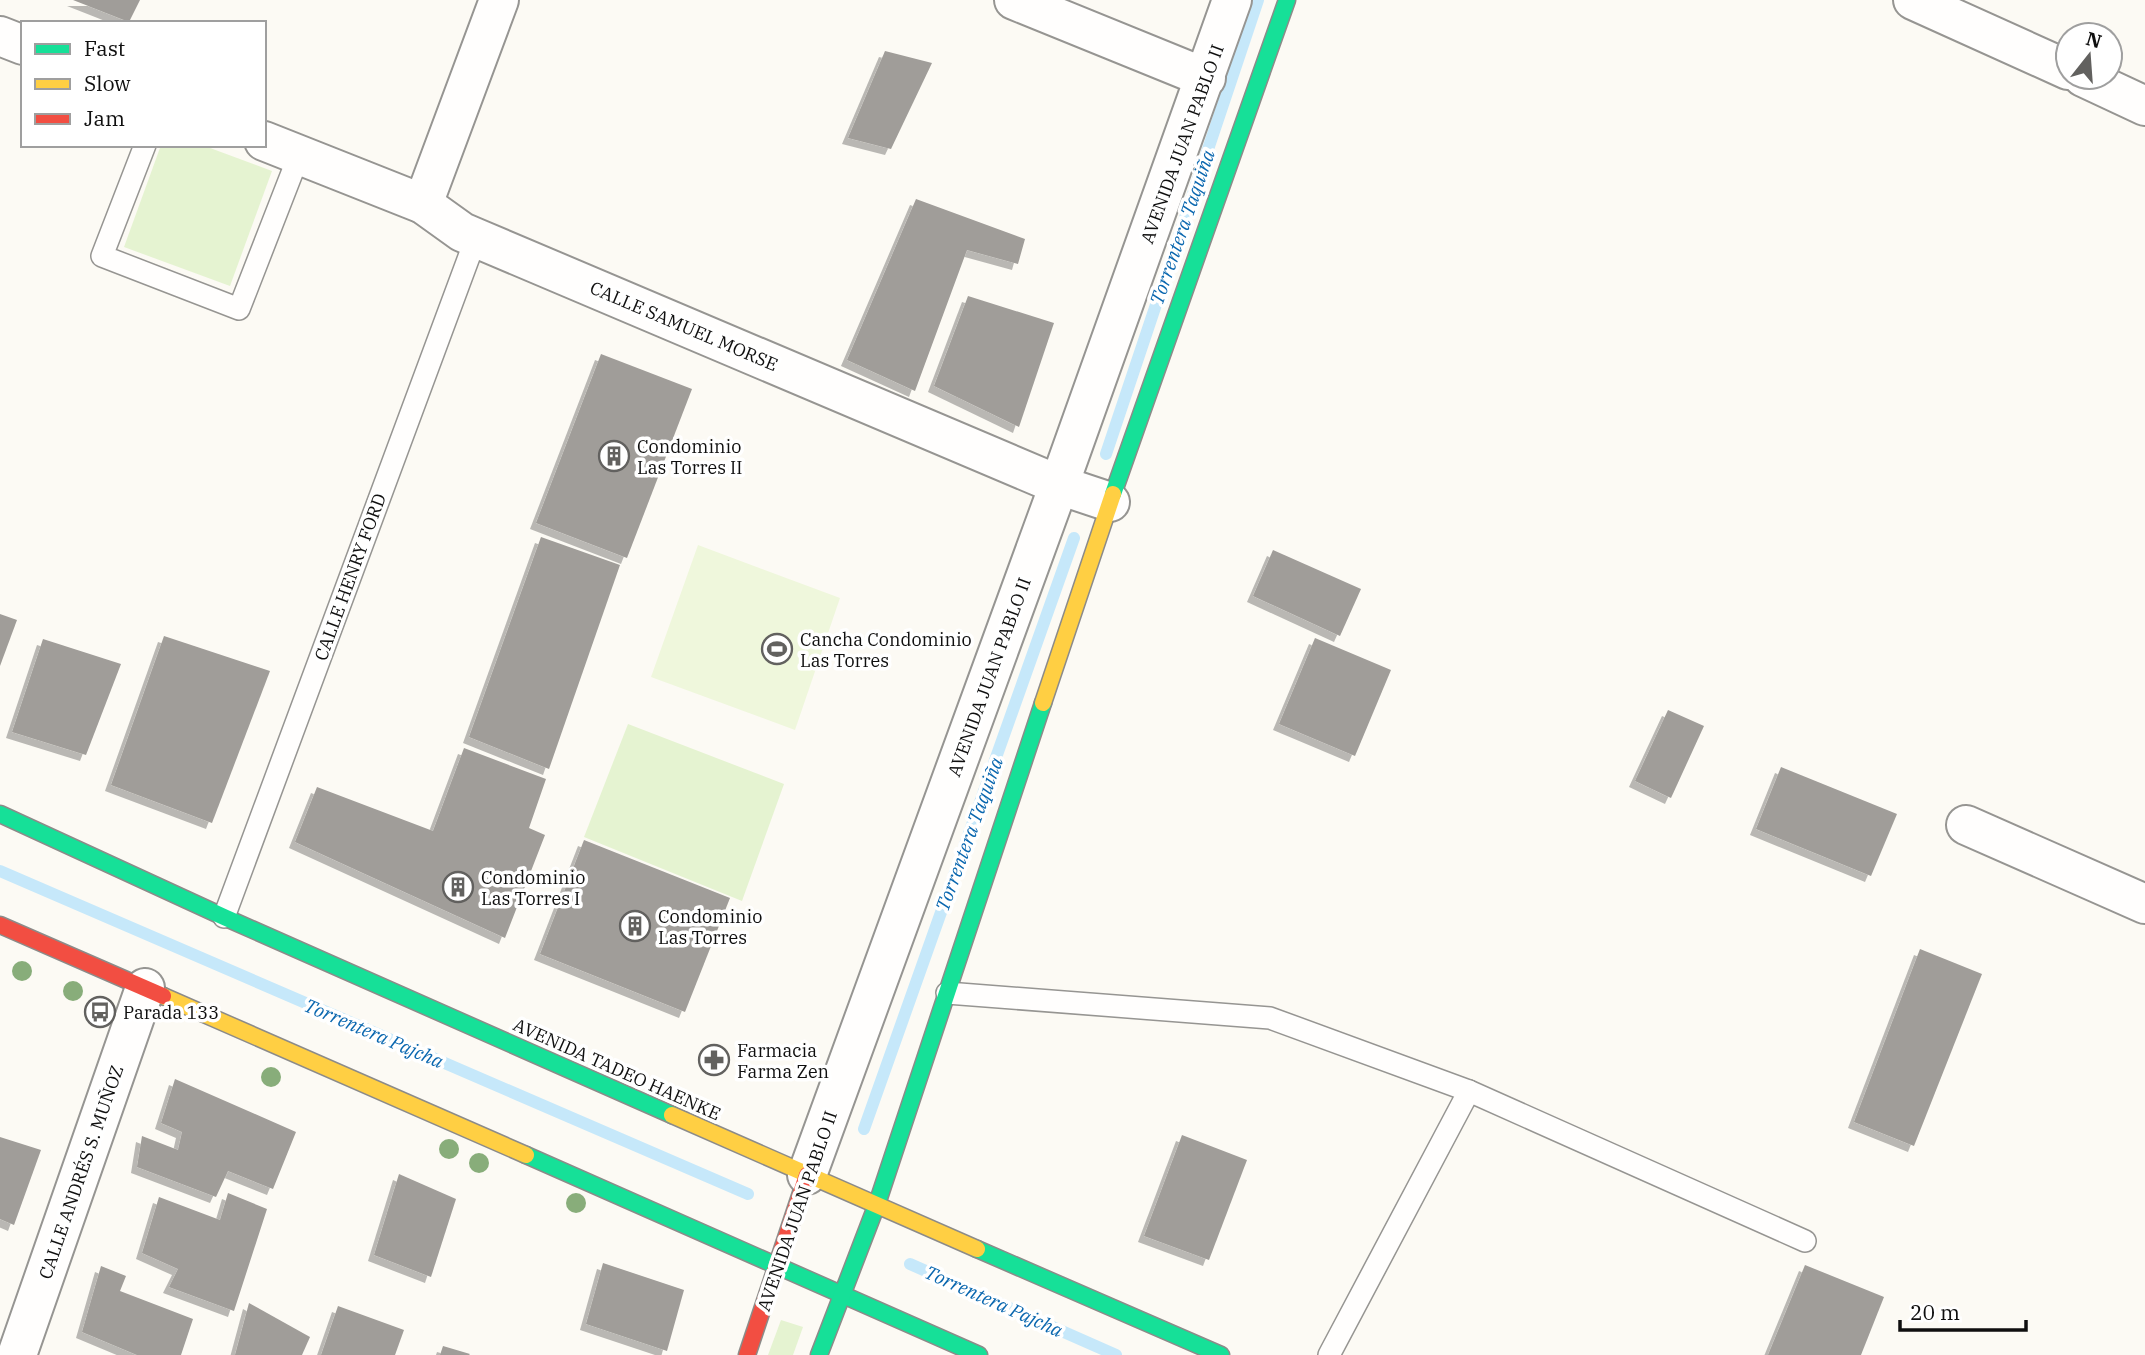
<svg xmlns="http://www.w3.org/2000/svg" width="2145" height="1355" font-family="'IBM Plex Serif',serif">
  <defs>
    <filter id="shadow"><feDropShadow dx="-6" dy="6" stdDeviation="0" flood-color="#0004"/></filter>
  </defs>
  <rect width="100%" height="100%" fill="#fcfaf4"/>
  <g fill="#e5f3d1">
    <path d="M161 145H202L272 171 230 286 124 247Z"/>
    <path d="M628 724 784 784 742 901 584 837Z"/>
    <path d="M781 1320 803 1327 793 1355H768Z"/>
  </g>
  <path fill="#eff7dc" d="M698 545 840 598 795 730 651 677Z"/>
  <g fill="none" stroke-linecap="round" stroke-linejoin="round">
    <g stroke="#c6e8fa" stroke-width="12">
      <path d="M1106 454 1258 0"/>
      <path d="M0 871 748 1194"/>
      <path d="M864 1129 1074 538"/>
      <path d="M910 1264 1116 1355"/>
    </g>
  </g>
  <g fill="#a09d99" filter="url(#shadow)">
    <path d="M73 0H140L129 22Z"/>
    <path d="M885 51 932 63 891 149 848 138Z"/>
    <path d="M916 199 1025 239 1018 264 967 250 915 391 847 360Z"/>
    <path d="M968 296 1054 323 1019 427 934 386Z"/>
    <path d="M601 354 692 389 627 558 536 523Z"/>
    <path d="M541 537 620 565 549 769 469 737Z"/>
    <path d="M1273 550 1361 589 1340 636 1253 596Z"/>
    <path d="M0 614 17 620 0 666Z"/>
    <path d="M164 636 270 671 212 823 111 785Z"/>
    <path d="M1315 638 1391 670 1355 756 1279 724Z"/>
    <path d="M43 639 121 664 86 755 12 732Z"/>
    <path d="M1668 710 1704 726 1671 798 1635 781Z"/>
    <path d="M464 748 546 779 529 828 545 835 505 938 295 842 317 787 433 831Z"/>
    <path d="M1781 767 1897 814 1871 876 1756 829Z"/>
    <path d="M584 840 730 898 685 1012 540 954Z"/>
    <path d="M1920 949 1982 974 1914 1146 1854 1122Z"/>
    <path d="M175 1079 296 1132 273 1189 228 1171 216 1197 137 1167 142 1136 178 1150 182 1132 161 1123Z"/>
    <path d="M1182 1135 1247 1160 1209 1260 1144 1236Z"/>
    <path d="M0 1137 41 1150 14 1225 0 1219Z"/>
    <path d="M399 1174 456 1199 431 1277 374 1255Z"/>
    <path d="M228 1193 267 1209 234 1311 169 1287 178 1269 142 1253 159 1197 220 1220Z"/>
    <path d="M603 1263 684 1290 667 1351 586 1324Z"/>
    <path d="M1805 1265 1884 1297 1861 1355H1768Z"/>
    <path d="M101 1266 126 1276 120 1291 193 1319 181 1355H137L82 1332Z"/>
    <path d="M249 1303 310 1337 302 1355H235Z"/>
    <path d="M338 1306 404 1330 395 1355H321Z"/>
    <path d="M443 1346 470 1354 469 1355H440Z"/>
  </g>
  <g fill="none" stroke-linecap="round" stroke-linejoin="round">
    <g stroke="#969592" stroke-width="24">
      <g id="lane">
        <path d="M145 145 102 256 239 309 299 155"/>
        <path d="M224 917 476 238"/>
        <path d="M947 993 1270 1018 1469 1091 1805 1241"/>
        <path d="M1329 1355 1469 1091"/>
      </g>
    </g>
    <g stroke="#969592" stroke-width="42">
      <g id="street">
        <path d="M1014 0 1206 78"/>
        <path d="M1913 0 2068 70"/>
        <path d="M0 36 23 45"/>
        <path d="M2083 77 2145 106"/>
        <path d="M264 141 423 204 462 232 476 238 1059 485 1110 502"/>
        <path d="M423 204 499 0"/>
        <path d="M1966 825 2145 904"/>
        <path d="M807 1175 1059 485 1232 0"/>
        <path d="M17 1355 145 988"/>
      </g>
    </g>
    <g stroke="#8c8b89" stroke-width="19">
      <g id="fast">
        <path d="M1113 494 1287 0"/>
        <path d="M0 814 224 917 672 1115"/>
        <path d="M526 1155 979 1355"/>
        <path d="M977 1249 1221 1355"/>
        <path d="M819 1355 877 1204 1043 703"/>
      </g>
    </g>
    <g stroke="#8c8b89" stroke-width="19">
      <g id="slow">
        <path d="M1043 703 1113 494"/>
        <path d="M163 996 526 1155"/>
        <path d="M672 1115 977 1249"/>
      </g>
    </g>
    <g stroke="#8c8b89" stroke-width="19">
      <g id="jam">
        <path d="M0 925 163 996"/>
        <path d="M747 1355 807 1175"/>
      </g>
    </g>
    <use href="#lane" stroke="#fffefd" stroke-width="21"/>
    <use href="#street" stroke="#fffefd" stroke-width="38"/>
    <use href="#fast" stroke="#16e098" stroke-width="16"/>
    <use href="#slow" stroke="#ffcf43" stroke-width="16"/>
    <use href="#jam" stroke="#f24e42" stroke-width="16"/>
  </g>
  <g fill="#88ad7a">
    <circle cx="22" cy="971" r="10"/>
    <circle cx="73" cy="991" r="10"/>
    <circle cx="271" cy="1077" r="10"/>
    <circle cx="449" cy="1149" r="10"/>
    <circle cx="479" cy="1163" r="10"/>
    <circle cx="576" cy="1203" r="10"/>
  </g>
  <defs>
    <g id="building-ring" transform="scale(1.575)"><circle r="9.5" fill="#fff" stroke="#62615f" stroke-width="1.5"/><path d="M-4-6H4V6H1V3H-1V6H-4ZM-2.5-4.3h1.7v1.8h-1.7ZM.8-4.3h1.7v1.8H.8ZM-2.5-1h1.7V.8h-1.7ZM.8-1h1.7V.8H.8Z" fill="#62615f"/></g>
    <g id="stadium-ring" transform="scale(1.575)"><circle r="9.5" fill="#fff" stroke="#62615f" stroke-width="1.5"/><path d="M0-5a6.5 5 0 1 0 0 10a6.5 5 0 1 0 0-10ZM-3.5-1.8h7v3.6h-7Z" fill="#62615f"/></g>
    <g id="bus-ring" transform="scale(1.575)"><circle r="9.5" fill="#fff" stroke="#62615f" stroke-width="1.5"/><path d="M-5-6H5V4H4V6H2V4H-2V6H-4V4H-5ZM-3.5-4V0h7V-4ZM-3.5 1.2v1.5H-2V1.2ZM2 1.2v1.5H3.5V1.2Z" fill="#62615f"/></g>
    <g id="pharmacy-ring" transform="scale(1.575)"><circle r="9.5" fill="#fff" stroke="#62615f" stroke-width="1.5"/><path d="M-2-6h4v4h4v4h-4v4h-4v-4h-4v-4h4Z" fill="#62615f"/></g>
  </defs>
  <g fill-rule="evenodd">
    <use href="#building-ring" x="614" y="456"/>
    <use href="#stadium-ring" x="777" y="649"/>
    <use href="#building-ring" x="458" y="887"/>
    <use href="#building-ring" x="635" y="926"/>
    <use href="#bus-ring" x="100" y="1012"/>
    <use href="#pharmacy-ring" x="714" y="1060"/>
  </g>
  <g text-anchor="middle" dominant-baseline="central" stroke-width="7" stroke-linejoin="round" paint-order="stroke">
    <g font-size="18" fill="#0f0f0f" stroke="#fff">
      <text transform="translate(1182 144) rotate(-70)">AVENIDA JUAN PABLO II</text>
      <text transform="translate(684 326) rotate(23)">CALLE SAMUEL MORSE</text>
      <text transform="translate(350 577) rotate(-70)">CALLE HENRY FORD</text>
      <text transform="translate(989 677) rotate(-70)">AVENIDA JUAN PABLO II</text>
      <text transform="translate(617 1069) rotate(24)">AVENIDA TADEO HAENKE</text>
      <text transform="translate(81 1172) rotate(-71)">CALLE ANDRÉS S. MUÑOZ</text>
      <text transform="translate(797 1211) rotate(-71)">AVENIDA JUAN PABLO II</text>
    </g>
    <g font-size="18" fill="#0f0f0f" stroke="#fff" text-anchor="start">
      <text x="637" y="446">Condominio<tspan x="637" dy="21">Las Torres II</tspan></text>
      <text x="800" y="639">Cancha Condominio<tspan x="800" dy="21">Las Torres</tspan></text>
      <text x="481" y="877">Condominio<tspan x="481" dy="21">Las Torres I</tspan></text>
      <text x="658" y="916">Condominio<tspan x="658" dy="21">Las Torres</tspan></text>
      <text x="123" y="1012">Parada 133</text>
      <text x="737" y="1050">Farmacia<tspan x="737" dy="21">Farma Zen</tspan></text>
    </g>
    <g font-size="19" font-style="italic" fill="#0a67af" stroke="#fff">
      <text transform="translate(1182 227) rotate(-71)">Torrentera Taquiña</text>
      <text transform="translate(969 834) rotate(-70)">Torrentera Taquiña</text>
      <text transform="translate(374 1033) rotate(23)">Torrentera Pajcha</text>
      <text transform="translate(994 1301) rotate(24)">Torrentera Pajcha</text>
    </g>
  </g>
  <rect x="21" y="21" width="245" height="126" fill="#ffffff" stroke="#9f9f9f" stroke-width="2"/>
  <rect x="35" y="44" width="35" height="10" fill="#16e098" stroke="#9f9f9f" stroke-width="2"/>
  <text x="84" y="56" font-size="21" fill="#0f0f0f">Fast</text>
  <rect x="35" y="79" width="35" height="10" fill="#ffcf43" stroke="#9f9f9f" stroke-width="2"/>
  <text x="84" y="91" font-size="21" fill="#0f0f0f">Slow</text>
  <rect x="35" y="114" width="35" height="10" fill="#f24e42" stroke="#9f9f9f" stroke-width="2"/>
  <text x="84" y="126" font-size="21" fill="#0f0f0f">Jam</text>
  <g transform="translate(2089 56) rotate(17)"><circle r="33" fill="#ffffff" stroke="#9f9f9f" stroke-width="2"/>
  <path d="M0-5L12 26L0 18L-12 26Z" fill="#62615f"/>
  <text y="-10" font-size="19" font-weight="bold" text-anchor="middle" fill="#0f0f0f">N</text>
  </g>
  <path d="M1900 1320v10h126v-10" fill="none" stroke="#0f0f0f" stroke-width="3.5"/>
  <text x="1910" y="1320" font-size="21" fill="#0f0f0f" stroke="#ffffff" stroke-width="5" paint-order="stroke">20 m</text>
</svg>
